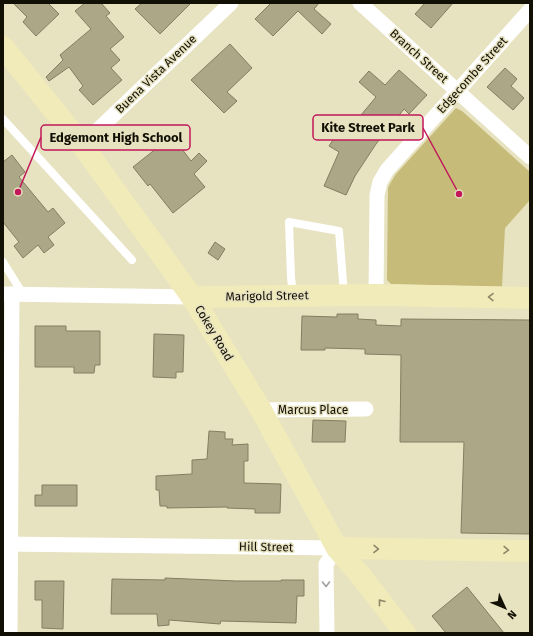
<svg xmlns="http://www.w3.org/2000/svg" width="533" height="636" font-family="'Fira Sans',sans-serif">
  <rect width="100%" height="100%" fill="#e7e2c0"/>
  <path fill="#c7bb79" d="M456 108 462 111 530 172V200L505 228 502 287 391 284 387 280 388 188 391 182 396 174Z"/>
  <g fill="#aca787" stroke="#847e60">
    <path d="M13 3H48L59 14 36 36 23 22 27 17Z"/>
    <path d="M85 3H101L110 13 106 16 124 37 110 49 120 60 111 68 122 80 93 105 79 90 83 86 69 67 49 81 46 77 63 60 60 55 91 29 75 11Z"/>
    <path d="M142 3H191L160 34 135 9Z"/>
    <path d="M271 3H319L314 9 331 24 322 34 298 11 273 36 255 19Z"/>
    <path d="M425 3H453L431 28 415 14Z"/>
    <path d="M230 44 252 68 227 92 237 101 224 113 191 80Z"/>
    <path d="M505 68 517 79 511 86 524 98 513 110 487 87Z"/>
    <path d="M399 70 427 95 409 114 404 109 376 144 355 176 346 195 324 186 339 152 329 146 349 115 356 121 376 97 359 82 369 71 385 85Z"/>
    <path d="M172 136 191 161 199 153 207 161 194 174 205 187 173 213 150 184 148 186 133 167Z"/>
    <path d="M12 155 25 172 19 177 48 212 53 208 65 223 48 237 54 245 44 253 38 245 23 258 14 246 19 242 3 222V162Z"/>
    <path d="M215 242 225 249 218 260 208 253Z"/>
    <path d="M337 314H358V319L376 320V325L401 326V319L530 320V534L461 533 464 442H400L401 355 365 354V349L325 348V350H301L302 316 337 317Z"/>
    <path d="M35 326H66V331H100V365H95L94 373H74V367H35Z"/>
    <path d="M154 334 184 335 183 372H176V378L153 377Z"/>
    <path d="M313 420 346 421 345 442H312Z"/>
    <path d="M209 431 225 432V439H233L232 445 248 444V461H244V483L281 484 280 513H255V509L227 508V507L167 508V506H160L159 490H156V476L192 474V460L207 459Z"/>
    <path d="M42 485H77V506H35V495H42Z"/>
    <path d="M165 578 236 581H281V580H304V596H297L296 623 221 621 220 624 169 620V625L158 626 157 614H111L112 579 165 580Z"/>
    <path d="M35 581H64L63 629 42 628V600H35Z"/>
    <path d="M467 587 504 633H446L432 616Z"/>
  </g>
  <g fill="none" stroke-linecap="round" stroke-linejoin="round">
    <g stroke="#fff" stroke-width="8">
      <path d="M3 119 132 260"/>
      <path d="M3 262 23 294"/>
      <path d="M293 295 291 277 289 222 339 231 344 294"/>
    </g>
    <g stroke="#fff" stroke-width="15">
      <path d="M360 3 530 157"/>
      <path d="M82 145 231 3"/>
      <path d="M3 294 192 297"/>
      <path d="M376 295 377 195 380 182 387 170 530 10"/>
      <path d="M261 410 366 409"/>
      <path d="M3 544 337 548"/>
      <path d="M10 633 12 294"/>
      <path d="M327 633 326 564 337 548"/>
    </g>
    <g stroke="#f1eab9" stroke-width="22">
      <path d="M3 47 82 145 192 297 261 410 337 548 361 576 405 633"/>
      <path d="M192 297 376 295 530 298"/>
      <path d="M337 548 530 551"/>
    </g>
  </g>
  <defs><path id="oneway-chevron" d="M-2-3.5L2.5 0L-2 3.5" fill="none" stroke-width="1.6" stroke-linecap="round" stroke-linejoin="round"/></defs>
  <g stroke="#8d8768">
    <use href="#oneway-chevron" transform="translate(491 297) rotate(-179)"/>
    <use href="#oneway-chevron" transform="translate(376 549) rotate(1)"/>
    <use href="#oneway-chevron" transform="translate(506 550) rotate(1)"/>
    <use href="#oneway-chevron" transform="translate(381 602) rotate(-128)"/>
  </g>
  <use stroke="#a09f9b" href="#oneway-chevron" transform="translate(326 584) rotate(90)"/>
  <g text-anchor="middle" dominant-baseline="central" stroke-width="3" stroke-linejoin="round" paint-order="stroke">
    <g font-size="12" fill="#120f05" stroke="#e7e2c0">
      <text transform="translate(419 56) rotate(42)">Branch Street</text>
      <text transform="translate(156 74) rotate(-44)">Buena Vista Avenue</text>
      <text transform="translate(472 75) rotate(-48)">Edgecombe Street</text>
      <text transform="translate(267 296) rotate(-1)">Marigold Street</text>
      <text transform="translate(214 333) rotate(59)">Cokey Road</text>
      <text x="313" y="410">Marcus Place</text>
      <text transform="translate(266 547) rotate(1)">Hill Street</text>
    </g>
  </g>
  <path fill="none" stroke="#c2185b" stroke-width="1.5" d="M459 194L423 128M18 192L41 137"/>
  <g fill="#c2185b" stroke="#e7e2c0" stroke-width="1.5">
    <circle cx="459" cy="194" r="4"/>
    <circle cx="18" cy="192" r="4"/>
  </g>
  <g fill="#e7e2c0" stroke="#c2185b" stroke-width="1.5">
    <rect x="313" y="115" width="110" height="25" rx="4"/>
    <rect x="41" y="125" width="149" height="25" rx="4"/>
  </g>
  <g font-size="13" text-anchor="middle" font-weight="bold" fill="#120f05">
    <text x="368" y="132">Kite Street Park</text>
    <text x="116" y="142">Edgemont High School</text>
  </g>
  <rect width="533" height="636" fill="none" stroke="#120f05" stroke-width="8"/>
  <g transform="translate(505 608) rotate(134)" stroke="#e7e2c0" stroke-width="3" paint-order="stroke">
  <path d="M0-3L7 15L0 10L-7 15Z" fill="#120f05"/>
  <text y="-6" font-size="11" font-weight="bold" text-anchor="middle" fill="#120f05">N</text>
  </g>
</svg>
